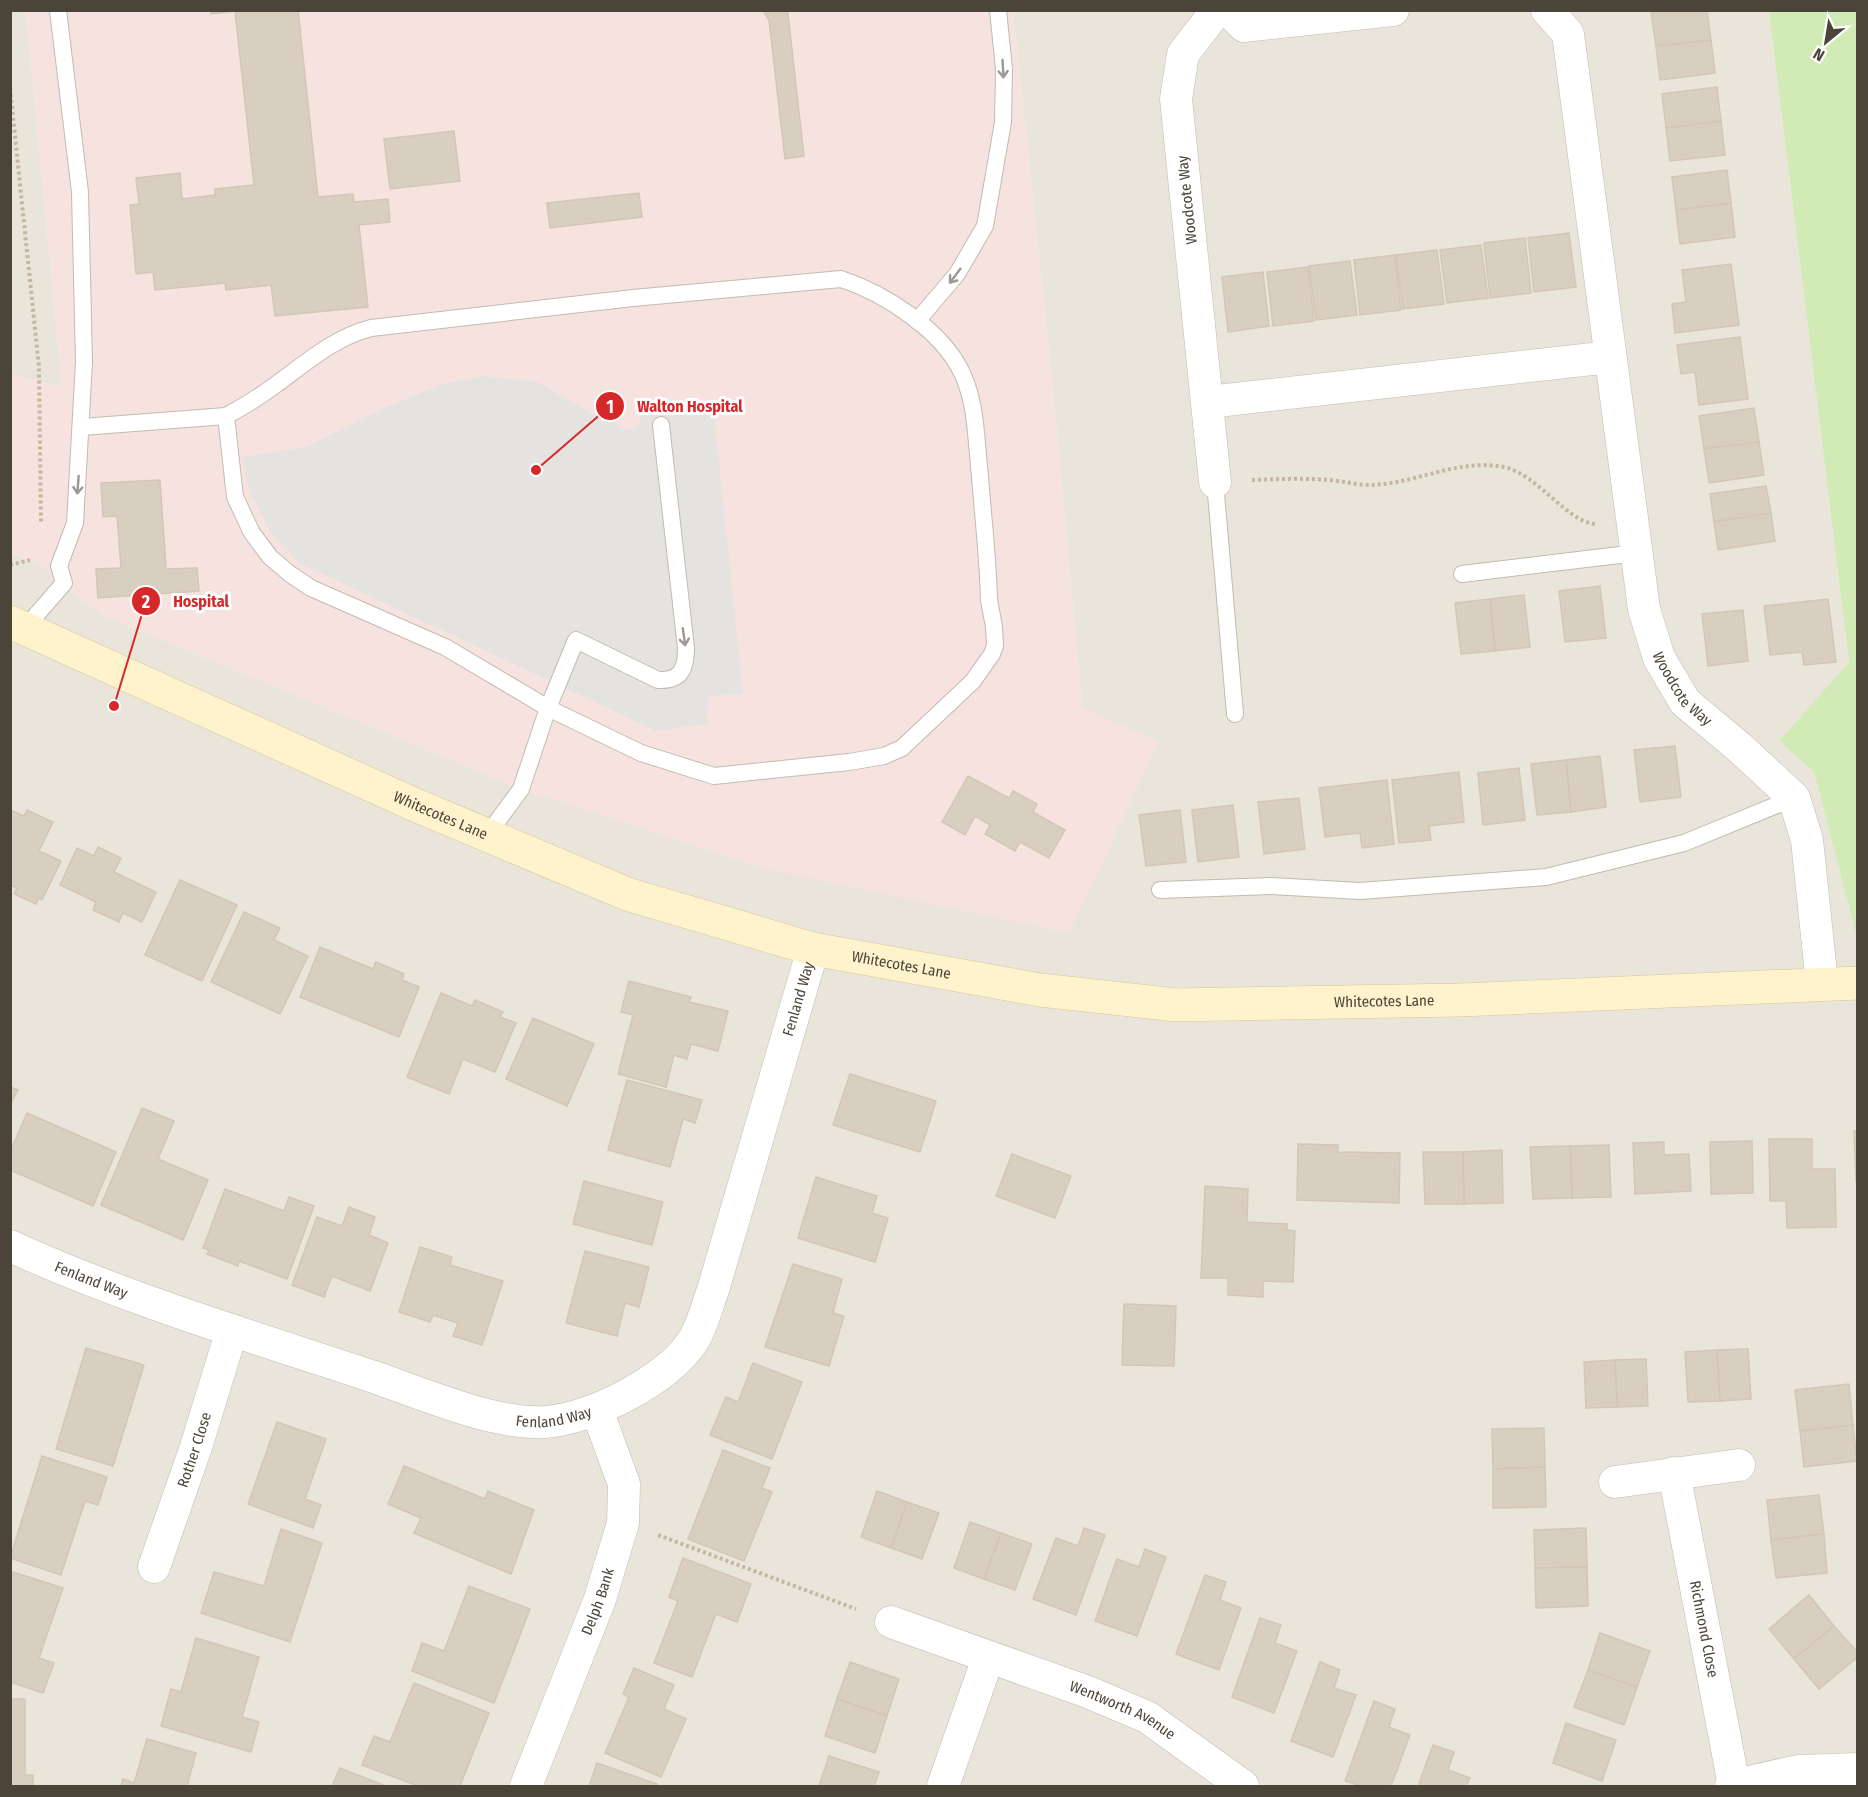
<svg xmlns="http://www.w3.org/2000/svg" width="1868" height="1797" font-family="'Fira Sans Condensed',sans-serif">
  <rect width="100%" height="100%" fill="#f6f3ec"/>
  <g fill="#eae5da">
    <path d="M10 11H26L62 387 11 374Z"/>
    <path d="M1013 11H1769L1849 662 1779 741 1814 772 1857 938V1786H11L10 554 37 562 102 615 521 789 1082 707 1052 381Z"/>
  </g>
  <path fill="#f6e3e0" d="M26 11H1013L1052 381 1082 707 1159 742 1069 933 763 868 521 789 102 615 37 562 11 554 10 374 62 387Z"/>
  <path fill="#d2eab5" d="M1769 11H1857V938L1814 772 1779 741 1849 662Z"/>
  <path fill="#e5e3e0" d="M483 376 538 382 596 416 628 430 638 427 642 411 713 405 743 693 708 697 707 724 656 731 299 563 271 533 250 492 242 457 306 447 387 407 440 385Z"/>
  <g fill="#d8cfc1" stroke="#d3c7b4" stroke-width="1.5">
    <path d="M211 10H298L318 197 353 194 354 202 388 199 390 222 359 225 368 307 275 316 271 285 226 290 225 283 155 290 153 272 136 274 130 205 139 204 136 178 180 173 182 199 215 195V189L254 185 235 11 211 14Z"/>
    <path d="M763 10H786L788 14 804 156 785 159 769 20Z"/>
    <path d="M1669 10H1707L1711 40 1656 46 1651 13Z"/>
    <path d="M1711 40 1715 73 1660 80 1656 46Z"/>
    <path d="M1717 87 1721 121 1666 128 1662 94Z"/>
    <path d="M1721 121 1725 155 1670 161 1666 128Z"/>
    <path d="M454 131 460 181 390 189 384 139Z"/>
    <path d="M1727 170 1731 203 1676 210 1672 177Z"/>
    <path d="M639 193 642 217 550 228 547 203Z"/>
    <path d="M1731 203 1735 237 1680 244 1676 210Z"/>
    <path d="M1569 233 1576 287 1534 292 1528 238Z"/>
    <path d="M1525 238 1531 293 1490 298 1484 243Z"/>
    <path d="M1481 245 1488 298 1447 303 1440 250Z"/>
    <path d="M1437 250 1444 304 1403 309 1396 255Z"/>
    <path d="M1395 255 1401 310 1360 315 1354 260Z"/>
    <path d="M1350 261 1357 315 1316 320 1309 266Z"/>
    <path d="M1731 264 1739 325 1675 333 1672 304 1686 302 1682 270Z"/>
    <path d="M1308 267 1314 321 1273 326 1267 272Z"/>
    <path d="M1263 272 1269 326 1228 332 1222 277Z"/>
    <path d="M1740 337 1748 399 1699 405 1695 372 1681 374 1677 345Z"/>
    <path d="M1754 408 1759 442 1704 449 1699 416Z"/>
    <path d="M1759 442 1764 475 1709 483 1704 449Z"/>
    <path d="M160 480 166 569 197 568 199 591 98 598 96 569 121 568 117 516 103 517 101 483Z"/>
    <path d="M1766 486 1771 513 1714 522 1710 494Z"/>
    <path d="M1771 513 1775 541 1718 550 1714 522Z"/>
    <path d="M1600 586 1606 638 1565 642 1559 591Z"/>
    <path d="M1524 595 1530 647 1495 651 1490 599Z"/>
    <path d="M1490 599 1495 651 1461 654 1455 603Z"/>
    <path d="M1828 599 1836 662 1804 665 1802 652 1770 655 1764 606Z"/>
    <path d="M1743 610 1748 661 1708 666 1702 614Z"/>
    <path d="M1675 746 1681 797 1640 802 1634 750Z"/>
    <path d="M1600 756 1606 807 1571 812 1566 760Z"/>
    <path d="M1566 760 1571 812 1537 815 1531 764Z"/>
    <path d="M1519 768 1525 820 1483 825 1478 773Z"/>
    <path d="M1459 772 1464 822 1429 826 1431 840 1399 843 1392 780Z"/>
    <path d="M968 776 1009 798 1013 791 1037 804 1033 812 1065 830 1049 858 1020 842 1015 851 985 834 990 825 975 816 965 835 942 822Z"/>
    <path d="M1387 780 1394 844 1362 848 1360 833 1325 837 1319 788Z"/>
    <path d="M1299 798 1305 849 1264 854 1258 802Z"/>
    <path d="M1233 805 1239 857 1198 862 1192 810Z"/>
    <path d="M10 810 24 816 27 810 53 822 39 851 61 861 42 900 39 898 36 904 14 894 17 888 10 885Z"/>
    <path d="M1180 810 1186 862 1146 866 1139 815Z"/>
    <path d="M98 847 121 858 114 872 156 892 142 922 123 913 119 922 93 910 96 902 60 885 77 848 94 856Z"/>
    <path d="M180 880 237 905 202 981 145 955Z"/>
    <path d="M244 912 280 928 274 940 308 956 280 1014 211 982Z"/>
    <path d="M320 947 373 969 376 962 404 974 402 980 419 987 399 1037 300 997Z"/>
    <path d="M629 981 691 997 689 1002 728 1011 718 1051 691 1044 687 1059 674 1055 666 1087 618 1074 633 1015 621 1012Z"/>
    <path d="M441 993 472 1006 475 1000 503 1012 500 1017 516 1023 495 1072 463 1059 449 1094 407 1077Z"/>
    <path d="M533 1018 594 1044 567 1106 506 1079Z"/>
    <path d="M850 1074 936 1101 920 1152 833 1125Z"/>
    <path d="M627 1080 702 1100 695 1123 683 1119 670 1167 608 1150Z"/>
    <path d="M10 1087 18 1090 10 1105Z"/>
    <path d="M142 1108 174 1121 158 1159 208 1180 183 1240 101 1205Z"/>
    <path d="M27 1113 116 1152 93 1206 10 1170V1152Z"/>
    <path d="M1854 1131H1858V1182H1856Z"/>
    <path d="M1769 1139H1812V1169H1835L1836 1227 1787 1228 1786 1201H1770Z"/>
    <path d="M1752 1141 1753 1193 1711 1194 1710 1142Z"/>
    <path d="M1664 1142V1155L1689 1154 1691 1191 1635 1194 1633 1143Z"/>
    <path d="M1298 1144 1338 1145V1152L1400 1153 1399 1203 1297 1200Z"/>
    <path d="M1609 1145 1611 1197 1572 1198 1570 1146Z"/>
    <path d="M1570 1146 1572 1198 1533 1199 1530 1147Z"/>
    <path d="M1502 1150 1503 1203 1464 1204 1463 1152Z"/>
    <path d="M1423 1152H1463L1464 1204H1425Z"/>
    <path d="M1012 1154 1071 1176 1055 1218 996 1196Z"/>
    <path d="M816 1177 877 1196 872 1213 888 1218 875 1262 798 1238Z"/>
    <path d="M584 1181 663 1202 652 1245 573 1224Z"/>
    <path d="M1205 1186 1248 1189 1247 1222 1287 1224V1230L1295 1231 1293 1282 1263 1281V1297L1228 1295V1278H1201Z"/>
    <path d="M225 1189 284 1211 289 1197 314 1206 287 1279 239 1261 238 1266 207 1254 209 1250 203 1248Z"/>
    <path d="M349 1207 375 1217 369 1235 388 1243 370 1291 332 1276 324 1297 292 1285 317 1217 342 1226Z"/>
    <path d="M420 1247 452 1257 450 1265 503 1281 482 1345 453 1336 458 1323 433 1315 430 1322 399 1312Z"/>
    <path d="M585 1251 649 1267 639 1307 625 1303 617 1336 566 1323Z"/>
    <path d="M793 1264 842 1279 833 1313 844 1316 829 1366 765 1347Z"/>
    <path d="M1124 1304 1176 1306 1174 1366 1122 1365Z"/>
    <path d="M86 1348 144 1365 113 1466 56 1449Z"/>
    <path d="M1748 1349 1751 1399 1720 1401 1717 1350Z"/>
    <path d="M1717 1350 1720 1401 1688 1402 1685 1352Z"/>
    <path d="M1646 1359 1648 1406 1617 1407 1615 1360Z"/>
    <path d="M1615 1360 1617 1407 1586 1408 1584 1362Z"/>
    <path d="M753 1363 802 1382 772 1459 710 1435 726 1397 738 1402Z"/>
    <path d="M1849 1384 1853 1425 1800 1431 1795 1390Z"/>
    <path d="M277 1422 326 1439 305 1499 321 1505 313 1528 248 1504Z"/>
    <path d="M1853 1425 1857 1461 1804 1467 1800 1431Z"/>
    <path d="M1544 1428 1545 1467 1493 1469 1492 1429Z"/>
    <path d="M723 1450 770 1468 762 1488 772 1492 744 1561 688 1539Z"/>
    <path d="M42 1456 107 1477 98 1505 85 1501 61 1575 10 1558Z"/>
    <path d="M404 1466 485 1499 488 1491 534 1510 511 1574 414 1533 421 1518 388 1504Z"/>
    <path d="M1545 1467 1546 1507 1493 1508V1469Z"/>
    <path d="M877 1491 907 1502 891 1548 861 1537Z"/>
    <path d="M1819 1495 1824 1534 1771 1540 1767 1500Z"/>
    <path d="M907 1502 939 1513 922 1559 891 1548Z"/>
    <path d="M970 1522 1001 1533 984 1579 954 1568Z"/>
    <path d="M1084 1528 1105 1535 1076 1615 1033 1599 1056 1538 1078 1546Z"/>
    <path d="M1586 1528 1587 1567 1535 1568 1534 1530Z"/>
    <path d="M281 1529 322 1543 290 1642 201 1613 214 1572 264 1586Z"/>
    <path d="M1001 1533 1032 1544 1015 1590 984 1579Z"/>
    <path d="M1824 1534 1827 1573 1776 1578 1771 1540Z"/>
    <path d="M1145 1549 1166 1557 1137 1636 1095 1621 1117 1559 1139 1567Z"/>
    <path d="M683 1558 751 1584 737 1622 716 1614 692 1677 654 1663 678 1601 669 1597Z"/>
    <path d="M1587 1567 1588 1606 1536 1608 1535 1568Z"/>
    <path d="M10 1571 63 1588 39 1658 54 1663 43 1693 10 1682Z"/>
    <path d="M1205 1575 1226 1582 1220 1600 1241 1608 1219 1670 1176 1654Z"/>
    <path d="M469 1586 530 1609 494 1703 412 1671 422 1643 444 1651Z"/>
    <path d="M1809 1595 1834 1626 1794 1659 1769 1629Z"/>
    <path d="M1260 1618 1281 1625 1275 1643 1297 1651 1274 1713 1232 1697Z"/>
    <path d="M1834 1626 1858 1653V1657L1819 1689 1794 1659Z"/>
    <path d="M1600 1633 1650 1651 1637 1687 1588 1670Z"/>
    <path d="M196 1638 259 1657 242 1717 259 1722 251 1752 161 1726 171 1689 181 1692Z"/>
    <path d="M850 1662 899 1679 887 1716 837 1699Z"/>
    <path d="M1320 1662 1340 1670 1334 1688 1356 1695 1333 1757 1291 1741Z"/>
    <path d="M634 1668 674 1685 664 1709 686 1719 661 1777 605 1753 629 1697 623 1694Z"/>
    <path d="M1588 1670 1637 1687 1624 1725 1574 1707Z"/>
    <path d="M414 1683 489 1713 460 1786H418L362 1765 374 1736 390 1742Z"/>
    <path d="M10 1699H25V1775H33V1786H10Z"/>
    <path d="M837 1699 887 1716 875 1753 825 1736Z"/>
    <path d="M1374 1701 1395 1709 1389 1727 1410 1735 1391 1786H1361L1345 1781Z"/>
    <path d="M1566 1723 1616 1740 1602 1781 1553 1763Z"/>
    <path d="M147 1739 196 1753 187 1786H121L123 1779 134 1783Z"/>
    <path d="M1433 1745 1454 1752 1448 1770 1470 1778 1466 1786H1418Z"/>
    <path d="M829 1756 879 1772 874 1786H819Z"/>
    <path d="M597 1763 657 1784 656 1786H589Z"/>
    <path d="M340 1768 386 1786H332Z"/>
  </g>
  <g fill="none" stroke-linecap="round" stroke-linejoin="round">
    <g stroke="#c2bbae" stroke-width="18">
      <g id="lane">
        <path d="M841 279C884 293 942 330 962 373 977 404 976 443 980 476 983 517 988 558 989 600L994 627 995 646 992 654 973 681 902 748 884 756 849 762 714 776 641 753 548 708 445 647 311 588 290 574 270 557 252 533 235 497 226 416C243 407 259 397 274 386 306 363 333 338 371 328L633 298Z"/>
        <path d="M917 321 957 274 985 226 1003 122 1004 69 998 10"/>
        <path d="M82 427 226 416"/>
        <path d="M1215 482 1235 714"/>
        <path d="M1462 574 1636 553"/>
        <path d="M25 628 64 583 59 566 75 523 84 362 80 192 58 10"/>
        <path d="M488 834 521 789 548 708 576 640 658 680C681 681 686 669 686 648L661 425"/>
        <path d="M1160 890 1271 886 1360 891 1546 877 1684 843 1794 798"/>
      </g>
    </g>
    <g stroke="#c2bbae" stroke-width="33">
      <g id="street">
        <path d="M1228 10 1244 26 1393 10"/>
        <path id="s1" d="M1547 10 1568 34 1644 609 1659 658 1685 702 1740 748 1794 798 1807 840 1822 983"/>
        <path d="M1208 402 1610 357"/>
        <path d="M1215 482 1176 99 1183 54 1217 10"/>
        <path id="s2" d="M10 1246C126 1299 254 1337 374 1377 423 1394 494 1425 545 1422 593 1418 666 1381 693 1341 702 1327 707 1306 713 1290L813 949"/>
        <path id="s3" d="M1674 1473 1734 1785"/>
        <path d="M1615 1482 1739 1465"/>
        <path id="s4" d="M154 1567 196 1447 232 1330"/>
        <path id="s5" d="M891 1622 1088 1692 1147 1717 1243 1786"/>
        <path id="s6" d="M526 1786 600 1599 623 1523 624 1484 597 1410"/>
        <path d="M943 1786 988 1658"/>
        <path d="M1731 1786 1798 1771 1858 1769"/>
      </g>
    </g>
    <g stroke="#d6c79b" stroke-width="34">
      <g id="secondary">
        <path id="s7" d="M10 622 413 804 627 894 813 949 1040 990 1176 1005 1460 1000 1858 983"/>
      </g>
    </g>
    <g stroke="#c4b79f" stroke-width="4" stroke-dasharray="3 3" stroke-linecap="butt">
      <path d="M10 88 39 367 41 523"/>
      <path d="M1252 480C1278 479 1303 478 1329 480 1343 481 1356 485 1370 485 1416 484 1458 458 1504 467 1537 474 1568 523 1596 524"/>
      <path d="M10 565 30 560"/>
      <path d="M658 1535 856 1609"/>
    </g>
    <use href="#lane" stroke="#fff" stroke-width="16"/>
    <use href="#street" stroke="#fff" stroke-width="32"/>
    <use href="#secondary" stroke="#fff3cd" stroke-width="33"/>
  </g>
  <defs><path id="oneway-shaft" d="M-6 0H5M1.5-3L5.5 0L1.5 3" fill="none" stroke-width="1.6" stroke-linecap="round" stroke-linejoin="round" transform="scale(1.5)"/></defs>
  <g stroke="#9c9892">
    <use href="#oneway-shaft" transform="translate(1003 69) rotate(87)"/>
    <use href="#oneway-shaft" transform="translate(955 276) rotate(127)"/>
    <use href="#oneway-shaft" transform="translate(78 485) rotate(94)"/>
    <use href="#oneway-shaft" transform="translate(684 637) rotate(82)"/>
  </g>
  <g text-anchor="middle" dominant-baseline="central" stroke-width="6" stroke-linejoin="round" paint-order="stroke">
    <g font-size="15" fill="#4b4439" stroke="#fff">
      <text transform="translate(1187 200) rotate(-96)">Woodcote Way</text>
      <text stroke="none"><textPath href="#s1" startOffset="702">Woodcote Way</textPath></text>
      <text stroke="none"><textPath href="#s7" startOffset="472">Whitecotes Lane</textPath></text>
      <text stroke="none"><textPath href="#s7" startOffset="958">Whitecotes Lane</textPath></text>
      <text stroke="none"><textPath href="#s2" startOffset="1096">Fenland Way</textPath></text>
      <text stroke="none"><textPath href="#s7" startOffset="1444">Whitecotes Lane</textPath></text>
      <text stroke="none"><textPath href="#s2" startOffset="88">Fenland Way</textPath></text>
      <text stroke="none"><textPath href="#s2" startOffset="574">Fenland Way</textPath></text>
      <text stroke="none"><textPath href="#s4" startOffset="124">Rother Close</textPath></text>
      <text stroke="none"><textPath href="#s6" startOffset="198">Delph Bank</textPath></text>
      <text stroke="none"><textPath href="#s3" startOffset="159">Richmond Close</textPath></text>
      <text stroke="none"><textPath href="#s5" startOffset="248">Wentworth Avenue</textPath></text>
    </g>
  </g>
  <path fill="none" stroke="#d62828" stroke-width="2" d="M536 470L610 406M114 706L146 601"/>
  <g fill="#d62828" stroke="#fff" stroke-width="2">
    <circle cx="536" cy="470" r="6"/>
    <circle cx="114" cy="706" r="6"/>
    <circle cx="610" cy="406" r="15"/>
    <circle cx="146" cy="601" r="15"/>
  </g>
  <g font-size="18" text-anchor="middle" font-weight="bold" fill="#fff">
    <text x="610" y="413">1</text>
    <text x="146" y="608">2</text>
  </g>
  <g font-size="16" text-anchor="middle" font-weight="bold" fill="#d62828" stroke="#fff" stroke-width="6" stroke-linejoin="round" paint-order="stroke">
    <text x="690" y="412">Walton Hospital</text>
    <text x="201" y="607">Hospital</text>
  </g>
  <rect width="1868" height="1797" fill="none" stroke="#4b4439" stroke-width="24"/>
  <g transform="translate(1826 42) rotate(210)" stroke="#ffffff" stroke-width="4.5" paint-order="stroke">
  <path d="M0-4.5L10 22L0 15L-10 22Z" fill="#4b4439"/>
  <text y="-9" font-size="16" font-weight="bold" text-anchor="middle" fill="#4b4439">N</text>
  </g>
</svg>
